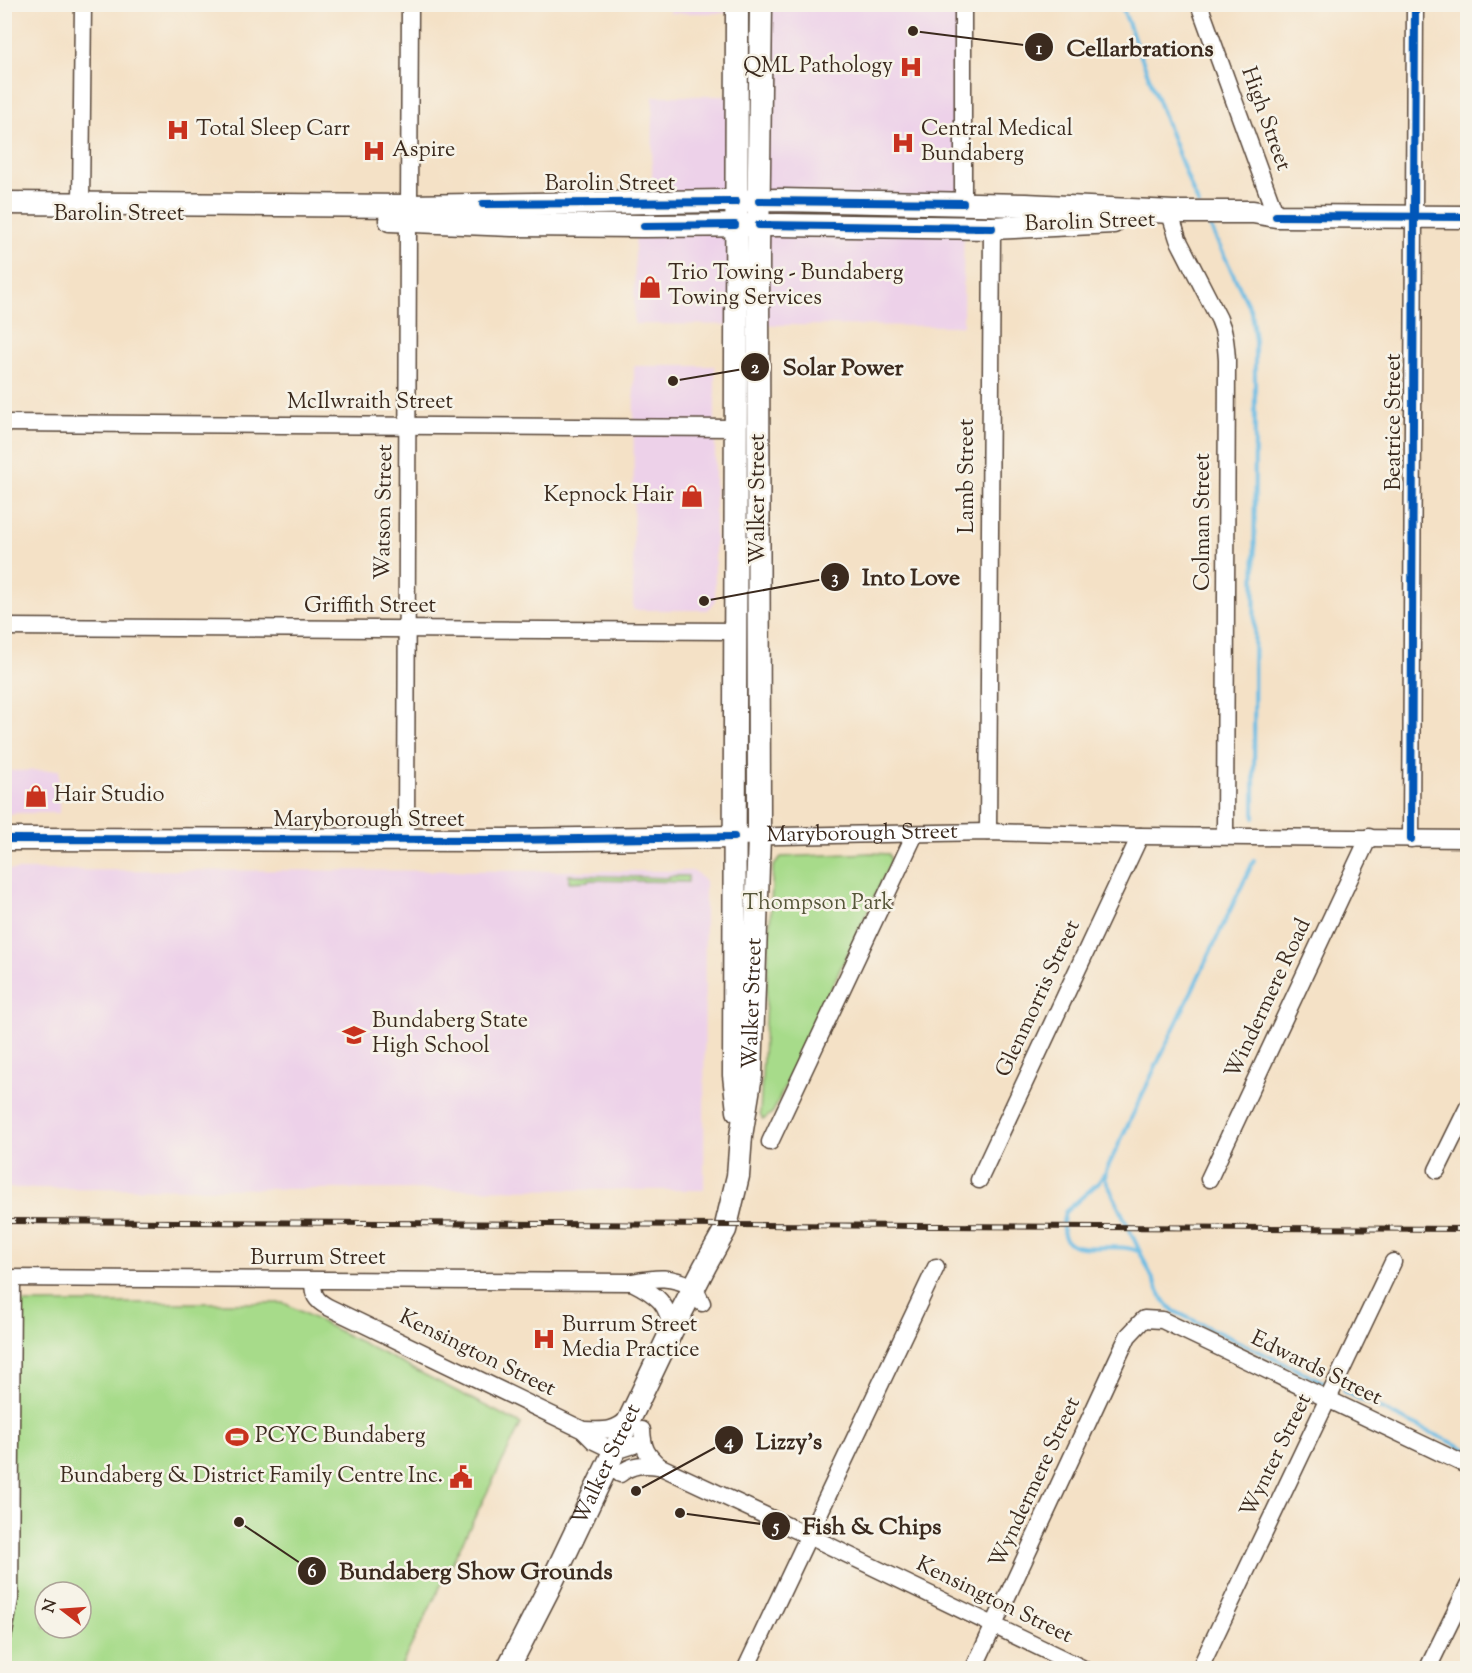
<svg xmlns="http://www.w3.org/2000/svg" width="1472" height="1673" font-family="'Sorts Mill Goudy',serif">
  <rect width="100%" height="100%" fill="#f7f3e8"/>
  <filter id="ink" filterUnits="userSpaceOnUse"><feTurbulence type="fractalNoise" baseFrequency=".0167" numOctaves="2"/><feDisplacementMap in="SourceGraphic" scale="12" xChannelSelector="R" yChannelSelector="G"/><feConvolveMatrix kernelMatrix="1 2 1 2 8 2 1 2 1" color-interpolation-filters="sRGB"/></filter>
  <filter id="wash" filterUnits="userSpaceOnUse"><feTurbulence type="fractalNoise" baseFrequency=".008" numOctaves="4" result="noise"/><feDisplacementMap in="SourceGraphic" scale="24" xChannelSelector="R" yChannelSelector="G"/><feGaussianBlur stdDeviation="1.35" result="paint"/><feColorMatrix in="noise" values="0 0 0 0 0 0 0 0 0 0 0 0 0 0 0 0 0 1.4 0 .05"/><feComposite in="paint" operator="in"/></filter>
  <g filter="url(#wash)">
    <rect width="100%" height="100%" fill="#f4e1c6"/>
    <g fill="#edd1e9">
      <path d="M670 5H965L963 326 634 324 635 243 652 181 653 96H746L747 13H670Z"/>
      <path d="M634 366H715V602L707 610H633Z"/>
      <path d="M59 770V813H16L5 816V771Z"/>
      <path d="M5 870 695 871 705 882 704 1190 5 1188Z"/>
    </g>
    <g fill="#a7db8a" stroke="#718254" stroke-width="1.5" fill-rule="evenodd">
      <path d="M871 853 889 854 891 861 773 1112 763 1120 760 1114 773 867 781 857Z"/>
      <path d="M569 875 669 878V876H688V882L588 880V881L569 882Z"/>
      <path d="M4 1303H284L521 1424 400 1668H5ZM45 1592H81V1628H45Z"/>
    </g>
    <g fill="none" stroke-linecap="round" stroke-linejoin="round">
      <g stroke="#68bbe4" stroke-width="4">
        <path d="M1121 4 1193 192 1199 205"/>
        <path d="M1207 220 1251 311 1255 341 1254 818"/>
        <path d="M1254 860 1106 1171 1105 1178 1160 1294 1164 1301 1174 1311 1327 1384"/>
        <path d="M1104 1174 1098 1183 1065 1212C1050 1270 1113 1235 1141 1253"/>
        <path d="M1343 1391 1468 1450"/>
      </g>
    </g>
  </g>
  <g filter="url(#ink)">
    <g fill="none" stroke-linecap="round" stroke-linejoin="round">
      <g stroke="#574537" stroke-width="19">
        <g id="street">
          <path d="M1199 4 1276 216"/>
          <path d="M963 203V4"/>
          <path d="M81 204 83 4"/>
          <path d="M409 206 410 4"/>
          <path d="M1172 220 1178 239 1219 319C1225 332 1226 345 1227 360L1225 836"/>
          <path d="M4 423 735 428"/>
          <path d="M4 627 734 631"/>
          <path d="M988 832 992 228"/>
          <path id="s1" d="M734 837 988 832 1140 836 1468 839"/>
          <path d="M406 839 408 221"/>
          <path d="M1411 839 1415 4"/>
          <path d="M770 1142 915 834"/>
          <path d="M1437 1170 1468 1107"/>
          <path d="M1209 1179 1369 837"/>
          <path d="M979 1180 1140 836"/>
          <path d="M4 1278 632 1282C658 1277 670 1276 694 1287L702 1303"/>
          <path d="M313 1281C313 1295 315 1300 328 1307L583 1430 594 1441 615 1451 634 1445"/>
          <path d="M632 1282C656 1294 670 1304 671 1332"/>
          <path d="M583 1430C603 1430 613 1433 629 1418"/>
          <path d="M642 1430C643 1448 646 1454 659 1466L809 1536 1082 1668"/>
          <path d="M620 1474C632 1464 644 1464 659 1466"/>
          <path d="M4 1633 10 1599 12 1279"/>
          <path d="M746 1668 936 1267"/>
          <path d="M974 1668 1128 1336 1144 1319 1162 1320 1468 1466"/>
          <path d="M1200 1668 1393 1262"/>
          <path d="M1428 1668 1468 1586"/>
        </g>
      </g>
      <g stroke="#574537" stroke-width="25">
        <g id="secondary">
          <path d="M737 4 734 1075 738 1111"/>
          <path d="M4 203 409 206 780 200 1026 205 1173 212H1253L1276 216 1468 217"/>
          <path d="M390 220 512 225 644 226 779 225 992 228 1113 222"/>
          <path d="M4 839 503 840 734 837"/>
          <path id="s2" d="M508 1668 548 1590 671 1332 705 1266 725 1230 738 1176 741 1136 751 1075 759 836 758 254 761 4"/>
        </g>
      </g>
      <use href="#street" stroke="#fff" stroke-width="16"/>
      <use href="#secondary" stroke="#fff" stroke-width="22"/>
      <g stroke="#3b2a1e" stroke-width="6">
        <path id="rail" d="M4 1221 1468 1229"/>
      </g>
      <use href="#rail" stroke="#f7f3e8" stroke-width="4" stroke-dasharray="11" stroke-linecap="butt"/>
      <g stroke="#f7f3e8" stroke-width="11">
        <g id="cycleway">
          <path d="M759 201 963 203"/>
          <path d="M483 204 736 202"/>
          <path d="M1276 216 1468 217"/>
          <path d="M759 225 992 228"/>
          <path d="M644 226 735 225"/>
          <path d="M4 839 503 840 734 837"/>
          <path d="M1411 839 1415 4"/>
        </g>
      </g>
      <use href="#cycleway" stroke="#0057b8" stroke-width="8"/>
    </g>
  </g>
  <defs>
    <g id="hospital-bare" transform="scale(1.8)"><path d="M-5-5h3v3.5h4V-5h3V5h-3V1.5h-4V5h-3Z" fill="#c8321e" stroke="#f7f3e8" stroke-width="2.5" paint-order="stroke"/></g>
    <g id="shop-bare" transform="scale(1.8)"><path d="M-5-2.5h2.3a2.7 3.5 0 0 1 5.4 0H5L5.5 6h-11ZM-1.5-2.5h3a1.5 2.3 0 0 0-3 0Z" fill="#c8321e" stroke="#f7f3e8" stroke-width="2.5" paint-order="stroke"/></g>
    <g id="school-bare" transform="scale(1.8)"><path d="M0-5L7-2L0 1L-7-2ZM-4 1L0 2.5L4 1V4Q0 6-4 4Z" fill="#c8321e" stroke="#f7f3e8" stroke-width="2.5" paint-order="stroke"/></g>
    <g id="stadium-bare" transform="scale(1.8)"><path d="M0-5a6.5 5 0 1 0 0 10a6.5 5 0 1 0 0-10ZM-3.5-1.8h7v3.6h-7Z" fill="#c8321e" stroke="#f7f3e8" stroke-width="2.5" paint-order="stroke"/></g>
    <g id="civic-bare" transform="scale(1.8)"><path d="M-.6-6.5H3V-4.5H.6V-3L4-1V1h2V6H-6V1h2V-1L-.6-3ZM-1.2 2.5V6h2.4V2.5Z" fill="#c8321e" stroke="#f7f3e8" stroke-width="2.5" paint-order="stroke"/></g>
  </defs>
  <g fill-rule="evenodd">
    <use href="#hospital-bare" x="911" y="67"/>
    <use href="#hospital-bare" x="178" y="130"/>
    <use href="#hospital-bare" x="903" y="143"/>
    <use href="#hospital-bare" x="374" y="151"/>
    <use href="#shop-bare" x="650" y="287"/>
    <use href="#shop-bare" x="692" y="496"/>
    <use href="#shop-bare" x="36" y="796"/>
    <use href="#school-bare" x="354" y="1035"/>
    <use href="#hospital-bare" x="544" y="1339"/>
    <use href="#stadium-bare" x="237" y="1437"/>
    <use href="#civic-bare" x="461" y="1477"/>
  </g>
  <g text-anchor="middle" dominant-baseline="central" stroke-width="5" stroke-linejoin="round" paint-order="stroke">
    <g font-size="22" fill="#3b2a1e" stroke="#f7f3e8" text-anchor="start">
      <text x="893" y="67" text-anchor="end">QML Pathology</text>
      <text x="196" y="130">Total Sleep Carr</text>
      <text x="921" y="130">Central Medical<tspan x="921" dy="25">Bundaberg</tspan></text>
      <text x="392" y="151">Aspire</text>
      <text x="668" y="274">Trio Towing - Bundaberg<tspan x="668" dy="25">Towing Services</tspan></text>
      <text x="674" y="496" text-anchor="end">Kepnock Hair</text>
      <text x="54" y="796">Hair Studio</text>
      <text x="372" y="1022">Bundaberg State<tspan x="372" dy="25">High School</tspan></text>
      <text x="562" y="1326">Burrum Street<tspan x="562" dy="25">Media Practice</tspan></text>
      <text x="255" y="1437">PCYC Bundaberg</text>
      <text x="443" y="1477" text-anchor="end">Bundaberg &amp; District Family Centre Inc.</text>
    </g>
    <g font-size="22" fill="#3b2a1e" stroke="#f7f3e8">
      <text transform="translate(1265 119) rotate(70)">High Street</text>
      <text x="610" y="185">Barolin Street</text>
      <text x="119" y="215">Barolin Street</text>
      <text transform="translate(1090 223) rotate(-2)">Barolin Street</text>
      <text x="370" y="403">McIlwraith Street</text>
      <text transform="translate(1395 422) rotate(-90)">Beatrice Street</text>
      <text transform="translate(968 476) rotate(-90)">Lamb Street</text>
      <text transform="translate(759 499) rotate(-90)">Walker Street</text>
      <text transform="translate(385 512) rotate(-89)">Watson Street</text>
      <text transform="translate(1204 522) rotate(-90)">Colman Street</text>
      <text x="370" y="607">Griffith Street</text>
      <text x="369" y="821">Maryborough Street</text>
      <text stroke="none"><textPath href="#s1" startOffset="128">Maryborough Street</textPath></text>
      <text transform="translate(1039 999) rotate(-65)">Glenmorris Street</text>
      <text transform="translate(1269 999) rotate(-65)">Windermere Road</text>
      <text stroke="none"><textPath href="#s2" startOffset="718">Walker Street</textPath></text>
      <text x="318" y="1259">Burrum Street</text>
      <text transform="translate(477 1354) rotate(26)">Kensington Street</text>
      <text transform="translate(1316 1369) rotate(26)">Edwards Street</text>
      <text transform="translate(1277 1456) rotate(-64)">Wynter Street</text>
      <text stroke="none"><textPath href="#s2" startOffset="226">Walker Street</textPath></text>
      <text transform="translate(1036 1483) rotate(-65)">Wyndermere Street</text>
      <text transform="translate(994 1601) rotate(26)">Kensington Street</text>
    </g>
    <g font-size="22" fill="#565639" stroke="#f7f3e8">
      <text x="818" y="904">Thompson Park</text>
    </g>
  </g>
  <path fill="none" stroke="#3b2a1e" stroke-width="2" d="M913 31L1039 47M673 381L755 367M704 601L835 577M636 1491L729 1440M680 1513L776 1526M239 1522L312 1571"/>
  <g fill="#3b2a1e" stroke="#f7f3e8" stroke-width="2">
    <circle cx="913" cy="31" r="6"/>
    <circle cx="673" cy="381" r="6"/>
    <circle cx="704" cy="601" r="6"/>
    <circle cx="636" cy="1491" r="6"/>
    <circle cx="680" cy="1513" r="6"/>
    <circle cx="239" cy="1522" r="6"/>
    <circle cx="1039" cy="47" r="15"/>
    <circle cx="755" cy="367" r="15"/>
    <circle cx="835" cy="577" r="15"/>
    <circle cx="729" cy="1440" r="15"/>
    <circle cx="776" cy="1526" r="15"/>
    <circle cx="312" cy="1571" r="15"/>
  </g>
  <g font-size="18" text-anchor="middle" font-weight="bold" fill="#fff">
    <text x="1039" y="54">1</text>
    <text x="755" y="373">2</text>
    <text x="835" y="583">3</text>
    <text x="729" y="1447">4</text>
    <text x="776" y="1532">5</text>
    <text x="312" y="1577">6</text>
  </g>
  <g font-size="24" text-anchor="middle" font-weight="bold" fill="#3b2a1e" stroke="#f7f3e8" stroke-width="5" stroke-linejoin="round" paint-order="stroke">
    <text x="1140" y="56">Cellarbrations</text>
    <text x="843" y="375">Solar Power</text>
    <text x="911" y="585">Into Love</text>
    <text x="789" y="1449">Lizzy's</text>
    <text x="872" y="1534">Fish &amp; Chips</text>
    <text x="476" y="1579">Bundaberg Show Grounds</text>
  </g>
  <rect width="1472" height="1673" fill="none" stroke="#f7f3e8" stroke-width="24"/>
  <g transform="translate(63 1610) rotate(287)"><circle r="28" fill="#f7f3e8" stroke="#aca397" stroke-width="1.5"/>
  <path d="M0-4.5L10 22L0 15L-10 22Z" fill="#c8321e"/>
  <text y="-9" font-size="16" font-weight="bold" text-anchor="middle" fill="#3b2a1e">N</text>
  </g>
</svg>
